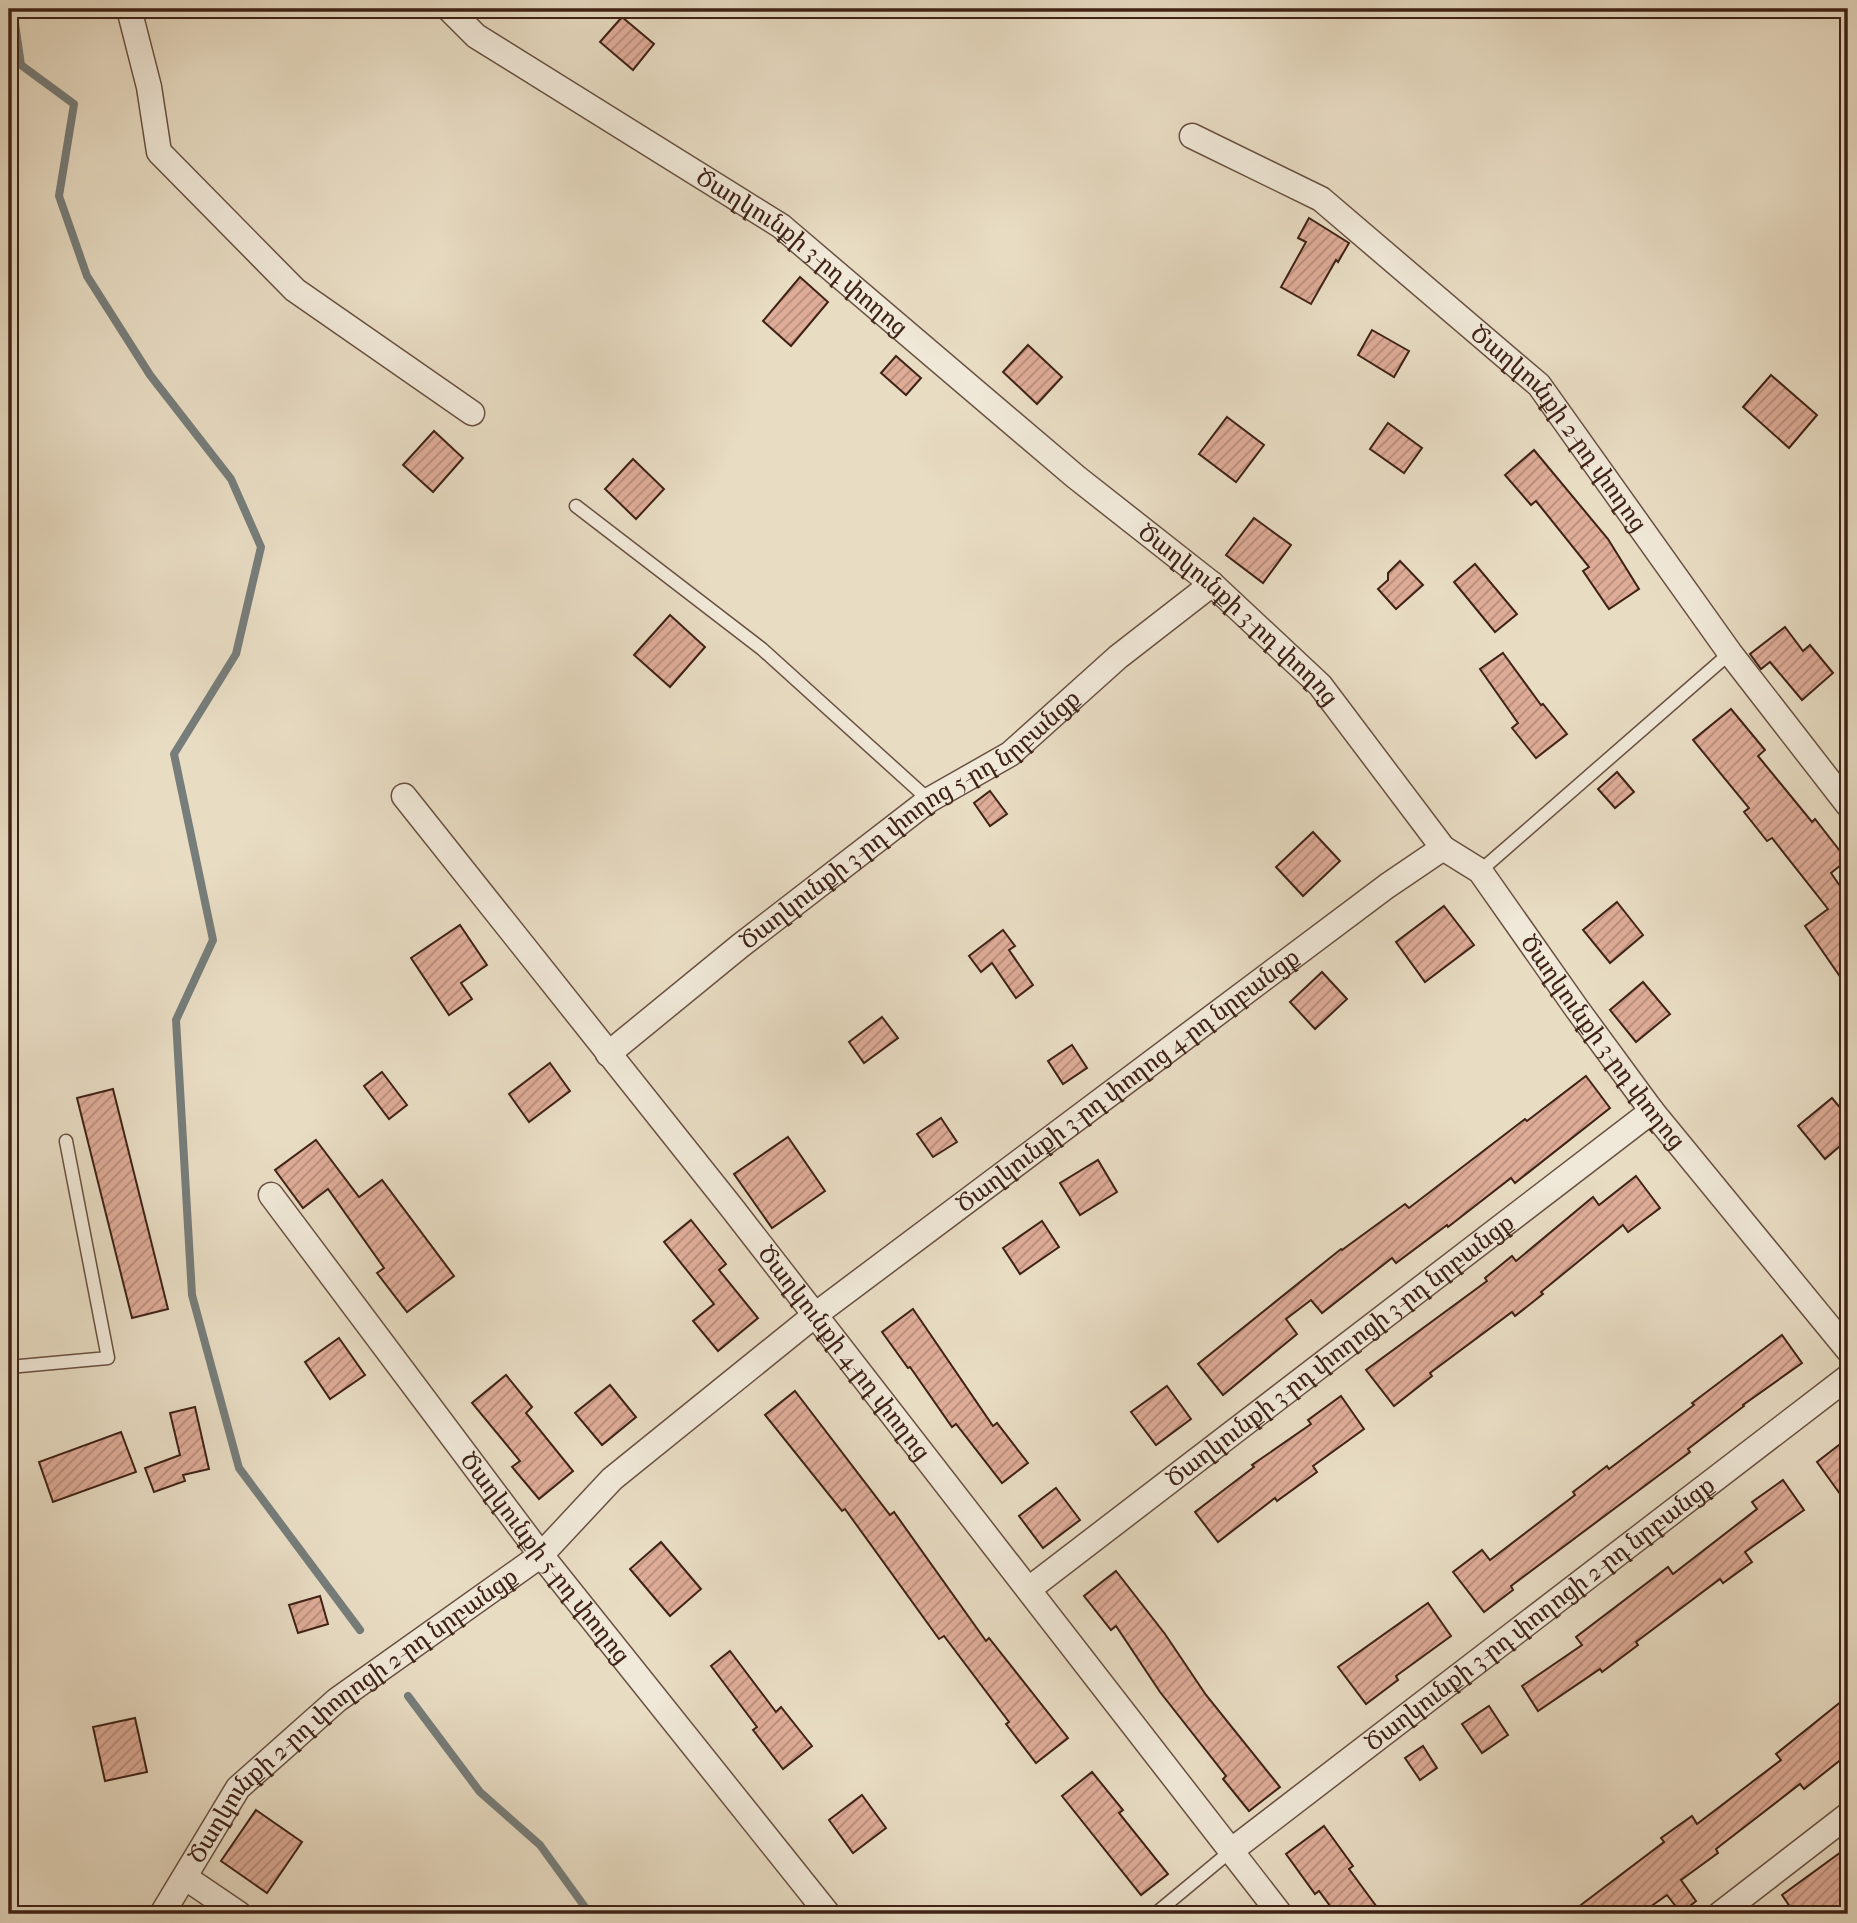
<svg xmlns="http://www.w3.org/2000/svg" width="1857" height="1923" font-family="'IM FELL French Canon','Noto Serif Armenian',serif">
  <defs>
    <pattern id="building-hatch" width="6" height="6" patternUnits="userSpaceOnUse" patternTransform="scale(1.75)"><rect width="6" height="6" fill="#dfac98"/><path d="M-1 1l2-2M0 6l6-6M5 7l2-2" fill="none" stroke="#b68c7b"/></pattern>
  </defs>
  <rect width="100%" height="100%" fill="#e8dcc3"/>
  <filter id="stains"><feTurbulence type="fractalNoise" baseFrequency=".00286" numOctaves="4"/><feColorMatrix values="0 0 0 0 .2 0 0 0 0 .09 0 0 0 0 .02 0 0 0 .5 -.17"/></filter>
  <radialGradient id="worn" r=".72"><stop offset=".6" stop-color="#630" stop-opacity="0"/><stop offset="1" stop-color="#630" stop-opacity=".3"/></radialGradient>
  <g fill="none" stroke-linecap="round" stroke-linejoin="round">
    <g stroke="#767d7a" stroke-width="8">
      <path d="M13 9 21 65 74 104 59 196 87 276 150 375 231 479 261 547 236 654 174 754 213 940 176 1020 192 1295 239 1468 360 1630"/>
      <path d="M408 1696 480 1792 540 1845 590 1914"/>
    </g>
  </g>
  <g fill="url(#building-hatch)" stroke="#3f2216" stroke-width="2">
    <path d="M622 17 654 44 633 70 600 42Z"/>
    <path d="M1309 218 1349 243 1338 262 1336 260 1311 304 1281 287 1306 242 1298 238Z"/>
    <path d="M800 277 828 302 791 346 763 321Z"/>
    <path d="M1372 330 1409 351 1394 377 1358 355Z"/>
    <path d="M1028 345 1062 377 1037 404 1003 372Z"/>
    <path d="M896 356 921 378 906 395 881 373Z"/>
    <path d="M1771 375 1817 415 1789 448 1743 407Z"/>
    <path d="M1227 417 1264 445 1236 482 1199 454Z"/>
    <path d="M1388 423 1422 448 1404 473 1370 449Z"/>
    <path d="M434 431 463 458 433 492 403 465Z"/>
    <path d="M1534 450 1608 539 1639 589 1609 609 1583 571 1589 567 1536 501 1531 505 1505 475Z"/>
    <path d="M633 459 664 489 636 519 605 489Z"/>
    <path d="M1254 518 1291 545 1263 583 1226 555Z"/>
    <path d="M1400 561 1423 585 1396 609 1378 589 1388 580V573Z"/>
    <path d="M1475 564 1517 614 1495 632 1454 582Z"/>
    <path d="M670 615 705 647 670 687 634 655Z"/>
    <path d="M1785 627 1803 651 1810 645 1833 673 1802 700 1770 662 1761 669 1750 654Z"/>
    <path d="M1503 653 1541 705 1543 704 1567 734 1536 758 1512 728 1518 723 1480 669Z"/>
    <path d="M1731 709 1765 750 1758 756 1812 822 1815 819 1847 860 1831 873 1847 896 1848 895V988L1805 926 1828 909 1772 838 1767 841 1744 812 1749 808 1693 740Z"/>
    <path d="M1617 772 1634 792 1615 808 1598 789Z"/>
    <path d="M990 791 1007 814 990 826 974 803Z"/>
    <path d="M1313 832 1340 861 1303 896 1276 867Z"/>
    <path d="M1617 902 1643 935 1610 963 1583 930Z"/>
    <path d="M1444 906 1474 945 1425 982 1396 942Z"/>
    <path d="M460 925 487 965 461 983 472 999 449 1015 411 958Z"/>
    <path d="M1003 930 1015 946 1009 950 1033 985 1016 998 992 963 981 972 969 956Z"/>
    <path d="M1322 972 1347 999 1315 1029 1290 1002Z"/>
    <path d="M1643 982 1670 1014 1636 1042 1610 1010Z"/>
    <path d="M882 1017 898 1038 864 1063 849 1042Z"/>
    <path d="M1072 1045 1087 1068 1063 1084 1048 1061Z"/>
    <path d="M550 1063 570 1091 529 1122 509 1094Z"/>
    <path d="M382 1072 407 1105 389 1119 364 1086Z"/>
    <path d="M1586 1076 1610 1108 1515 1183 1511 1178 1448 1227 1447 1225 1396 1263 1392 1258 1322 1313 1311 1300 1286 1319 1297 1334 1223 1395 1198 1364 1341 1249 1342 1250 1405 1204 1409 1208 1525 1119 1527 1121Z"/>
    <path d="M113 1089 168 1309 132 1318 77 1098Z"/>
    <path d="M1832 1098 1848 1117V1139L1825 1159 1798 1126Z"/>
    <path d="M941 1118 957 1142 933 1157 917 1134Z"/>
    <path d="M788 1137 825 1191 772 1228 734 1174Z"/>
    <path d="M316 1140 359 1197 382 1180 454 1276 407 1312 377 1273 384 1268 328 1189 303 1208 275 1170Z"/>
    <path d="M1098 1160 1117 1192 1080 1215 1060 1183Z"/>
    <path d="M1636 1176 1660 1208 1628 1232 1623 1225 1541 1292 1543 1294 1515 1316 1512 1312 1430 1373 1432 1376 1394 1406 1366 1370 1487 1281 1485 1278 1512 1256 1516 1261 1593 1197 1599 1205Z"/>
    <path d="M691 1220 726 1264 719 1270 758 1318 718 1351 693 1321 714 1304 664 1242Z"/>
    <path d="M1042 1221 1059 1247 1020 1274 1003 1248Z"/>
    <path d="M913 1309 993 1426 997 1423 1028 1463 1002 1483 956 1424 952 1427 910 1367 908 1368 882 1332Z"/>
    <path d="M1782 1335 1802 1363 1743 1405 1744 1406 1688 1449 1690 1452 1511 1586 1513 1590 1484 1612 1453 1572 1482 1550 1490 1560 1575 1495 1573 1492 1607 1466 1609 1469 1694 1405 1692 1403Z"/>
    <path d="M339 1338 365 1375 330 1399 305 1362Z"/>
    <path d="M506 1375 532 1407 526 1413 573 1471 539 1499 512 1467 520 1461 472 1403Z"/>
    <path d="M610 1385 636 1417 602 1445 575 1413Z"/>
    <path d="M1167 1386 1191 1419 1156 1445 1131 1412Z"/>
    <path d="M795 1391 890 1515 894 1512 986 1641 989 1638 1068 1738 1036 1763 1006 1724 1009 1722 944 1636 939 1639 845 1509 842 1511 765 1415Z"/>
    <path d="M1341 1396 1364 1429 1313 1466 1317 1472 1277 1501 1275 1498 1218 1542 1195 1512 1254 1467 1252 1465 1311 1424 1308 1420Z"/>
    <path d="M195 1407 209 1469 183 1475 185 1481 154 1492 145 1468 180 1455 170 1413Z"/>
    <path d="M121 1432 136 1472 53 1502 39 1462Z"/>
    <path d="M1848 1438V1505L1817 1462Z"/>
    <path d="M1783 1480 1804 1510 1745 1552 1752 1562 1723 1583 1720 1579 1636 1642 1638 1645 1602 1672 1600 1669 1538 1711 1522 1686 1582 1645 1576 1637 1668 1567 1673 1574 1757 1509 1752 1502Z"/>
    <path d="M1056 1488 1080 1520 1043 1548 1019 1516Z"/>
    <path d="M661 1542 701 1589 670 1616 630 1569Z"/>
    <path d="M1116 1571 1165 1634 1206 1695 1280 1787 1249 1811 1223 1779 1226 1776 1160 1692 1116 1626 1111 1630 1084 1596Z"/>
    <path d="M320 1596 328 1624 298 1633 289 1605Z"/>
    <path d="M1428 1603 1451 1636 1396 1676 1398 1680 1366 1704 1338 1667Z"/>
    <path d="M730 1651 776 1712 781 1707 812 1746 783 1769 753 1730 757 1727 711 1666Z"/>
    <path d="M1848 1696V1754L1804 1789 1800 1784 1716 1849 1718 1853 1681 1880 1696 1901 1681 1913 1667 1895 1640 1914H1569L1664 1842 1661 1838 1692 1816 1697 1824 1781 1760 1776 1754Z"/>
    <path d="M1489 1706 1508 1735 1482 1753 1462 1724Z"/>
    <path d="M135 1718 147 1772 105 1781 93 1727Z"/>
    <path d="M1423 1746 1437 1768 1420 1780 1405 1758Z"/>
    <path d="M1092 1772 1123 1810 1119 1813 1168 1874 1141 1895 1062 1796Z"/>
    <path d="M862 1795 886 1828 853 1853 829 1820Z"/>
    <path d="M256 1810 302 1842 267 1893 221 1861Z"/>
    <path d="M1324 1826 1353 1866 1349 1869 1382 1914H1336L1319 1891 1315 1894 1286 1854Z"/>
    <path d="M1848 1847V1901L1830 1914H1795L1782 1895Z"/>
  </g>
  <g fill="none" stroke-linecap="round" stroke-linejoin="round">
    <g stroke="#695041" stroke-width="15">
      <g id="service">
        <path d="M576 506 762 649 929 800"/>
        <path d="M1480 871 1730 653"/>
        <path d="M9 1367 108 1358 66 1141"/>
        <path d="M1155 1914 1232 1850"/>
      </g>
    </g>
    <g stroke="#695041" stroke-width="27">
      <g id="minor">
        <path d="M129 9 149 87 159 152 295 290 472 413"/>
        <path id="s1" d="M449 9 476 36 781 226 1076 477 1212 584 1320 685 1443 848 1480 871 1577 1009 1652 1111 1848 1350"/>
        <path id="s2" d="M1192 136 1321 199 1539 385 1730 653 1848 805"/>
        <path id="s3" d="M404 796 732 1208 1280 1914"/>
        <path id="s4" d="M608 1054 740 946 929 800 1010 754 1118 657 1212 584"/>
        <path id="s5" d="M271 1195 541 1555 828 1914"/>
        <path id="s6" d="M1029 1589 1652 1111"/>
        <path id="s7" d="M1232 1850 1848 1377"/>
        <path d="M186 1878 239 1914"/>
        <path id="s8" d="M162 1914 238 1788 337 1700 541 1555 612 1479 815 1315 1387 886 1443 848"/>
        <path d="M1720 1914 1848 1815"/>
      </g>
    </g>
    <use href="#service" stroke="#f0e8d8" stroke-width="12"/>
    <use href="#minor" stroke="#f0e8d8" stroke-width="24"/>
  </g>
  <g text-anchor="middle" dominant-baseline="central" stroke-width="6" stroke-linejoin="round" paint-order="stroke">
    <g font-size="24" fill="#3f2216" stroke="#f0e8d8">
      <text stroke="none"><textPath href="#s1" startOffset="430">Ծաղկունքի 3-րդ փողոց</textPath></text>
      <text stroke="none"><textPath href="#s2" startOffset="476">Ծաղկունքի 2-րդ փողոց</textPath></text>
      <text stroke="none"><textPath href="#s1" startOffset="998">Ծաղկունքի 3-րդ փողոց</textPath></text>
      <text stroke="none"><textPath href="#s4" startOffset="383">Ծաղկունքի 3-րդ փողոց 5-րդ նրբանցք</textPath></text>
      <text stroke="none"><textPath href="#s1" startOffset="1564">Ծաղկունքի 3-րդ փողոց</textPath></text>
      <text stroke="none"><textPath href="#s8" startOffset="1286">Ծաղկունքի 3-րդ փողոց 4-րդ նրբանցք</textPath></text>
      <text stroke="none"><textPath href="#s6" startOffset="392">Ծաղկունքի 3-րդ փողոցի 3-րդ նրբանցք</textPath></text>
      <text stroke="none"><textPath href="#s3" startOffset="710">Ծաղկունքի 4-րդ փողոց</textPath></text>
      <text stroke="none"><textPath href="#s5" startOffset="455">Ծաղկունքի 5-րդ փողոց</textPath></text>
      <text stroke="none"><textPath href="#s7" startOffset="388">Ծաղկունքի 3-րդ փողոցի 2-րդ նրբանցք</textPath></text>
      <text stroke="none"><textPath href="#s8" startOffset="280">Ծաղկունքի 2-րդ փողոցի 2-րդ նրբանցք</textPath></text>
    </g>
  </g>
  <rect width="1857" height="1923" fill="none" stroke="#e8dcc3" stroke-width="35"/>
  <rect x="10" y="10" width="1836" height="1902" fill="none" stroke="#3f2216" stroke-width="3.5"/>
  <rect x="18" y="18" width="1822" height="1888" fill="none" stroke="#3f2216" stroke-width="2"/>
  <rect width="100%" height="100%" filter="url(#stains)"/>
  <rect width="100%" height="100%" fill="url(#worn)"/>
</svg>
